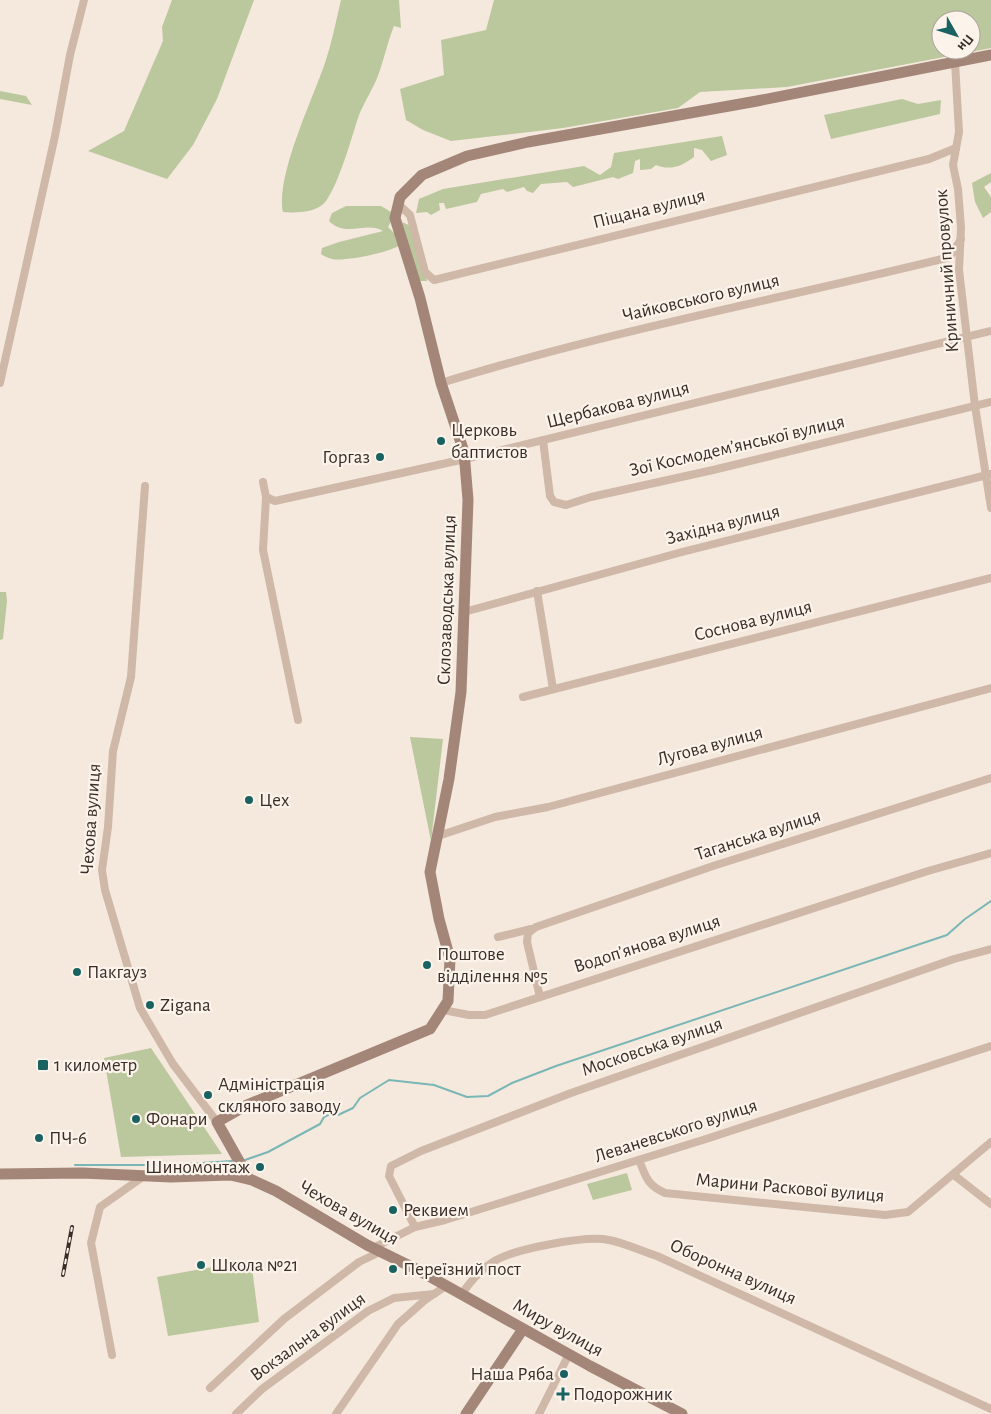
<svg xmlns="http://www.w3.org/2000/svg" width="991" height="1414" font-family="'Alegreya Sans',sans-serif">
  <rect width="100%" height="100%" fill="#f5e9de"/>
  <g fill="#bbc79c" fill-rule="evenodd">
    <path d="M172 0H254L217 99 193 145 167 179 88 151 124 131 163 41 162 27Z"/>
    <path d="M341 0H399L401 28 394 26C388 41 385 55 380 70 375 86 365 100 359 115 351 139 340 181 326 201 317 213 296 213 283 212 276 175 312 101 325 63 332 42 336 21 341 0Z"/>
    <path d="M494 0H991V48L787 87 700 92 678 108 563 128 451 141 423 130 406 120 400 89 444 75 441 40 486 30ZM941 20H971V50H941Z"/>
    <path d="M0 91 26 96 32 105 0 99Z"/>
    <path d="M902 99 918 104 941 100 940 114 831 139 824 115Z"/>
    <path d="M722 136 727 155 711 161 702 150 694 148V157C682 166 671 171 656 165L651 169 640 170V159L635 161 633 173 618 179 613 177 573 187 567 182 541 184 533 193 527 191 524 187 507 192 503 189 481 194 477 202 446 209 444 203H439L440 210 431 215 427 212 416 213 419 199 443 189 584 166 600 175 611 167 614 153Z"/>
    <path d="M991 173V182L984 187 991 197V212L983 218 975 202 972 183Z"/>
    <path d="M346 206H381L391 212 393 218 388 227 396 235 400 245C391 252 344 262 332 259 328 258 324 256 321 254L322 248 339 242 383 231C366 221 346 238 329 221L332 213Z"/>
    <path d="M402 222 413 227 427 281H418Z"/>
    <path d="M0 592H6L7 601 3 639 0 640Z"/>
    <path d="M410 737 443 739 431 841Z"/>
    <path d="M151 1048 222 1154 121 1157 104 1058Z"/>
    <path d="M627 1173 632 1190 593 1200 587 1184Z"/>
    <path d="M251 1260 259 1322 168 1336 157 1277Z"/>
  </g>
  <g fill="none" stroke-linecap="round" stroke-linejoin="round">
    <g stroke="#79b6b5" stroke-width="2">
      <path d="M245 1160 268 1152 320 1124 324 1117 330 1114 338 1115 353 1108 360 1098 389 1080 434 1085 467 1097 488 1096 512 1083 556 1066 947 935 965 919 991 901"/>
      <path d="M75 1165H171L232 1161"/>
    </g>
    <g stroke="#cfb8a8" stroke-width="8">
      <path d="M955 62 959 132 953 165 958 189 961 228 959 270 975 406 991 508"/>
      <path d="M398 204 410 215 425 272 434 280 929 159 956 148"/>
      <path d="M0 383 55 136 70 55 84 0"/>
      <path d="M441 383C609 331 780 299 950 257L961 239"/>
      <path d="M543 440 550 496 554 502 566 505 591 497 713 470 991 402"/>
      <path d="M263 482 266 497 275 501 465 459 991 331"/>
      <path d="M145 486 131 677 113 751 108 827 102 870 105 890 140 1008 173 1064 217 1122"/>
      <path d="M266 497 263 550 298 720"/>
      <path d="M537 591 553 689"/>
      <path d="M464 612 682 552 991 474"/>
      <path d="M523 697 991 578"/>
      <path d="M438 836 495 817 548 807 991 688"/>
      <path d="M498 937 531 929"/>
      <path d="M540 997 527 942 528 933 536 927 713 866 991 778"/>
      <path d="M443 1010 469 1015H485L928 871 991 853"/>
      <path d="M639 1160C646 1177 647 1185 665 1193L885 1215 908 1212 991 1142"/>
      <path d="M954 1175 991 1204"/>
      <path d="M415 1227 389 1176 391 1166 421 1151 571 1093 954 959 991 949"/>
      <path d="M373 1248 415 1227 445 1220 706 1139 991 1046"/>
      <path d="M461 1295C470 1282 480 1270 493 1262 512 1249 587 1235 609 1240 625 1243 641 1251 657 1256L991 1409"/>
      <path d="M112 1355 91 1243 100 1207 144 1176"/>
      <path d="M210 1388 284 1319 359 1262 380 1252"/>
      <path d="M236 1414 262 1389 368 1311 394 1298 434 1294"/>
      <path d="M336 1414 398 1324 425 1300 446 1286"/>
      <path d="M539 1414 569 1354"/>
    </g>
    <g stroke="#a48679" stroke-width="11">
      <path d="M0 1174 82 1173 171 1177 230 1175 252 1180 276 1191 367 1245 418 1270 590 1366 682 1414"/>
      <path d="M249 1179 217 1122 247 1105 430 1029 448 1001 450 959 439 919 430 872 449 779 461 692 468 500 464 452 441 383 420 298 395 218 400 197 422 175 467 156 528 142 757 101 991 55"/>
      <path d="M466 1414 523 1329"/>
    </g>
    <g stroke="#3b2e29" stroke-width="4">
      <path id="rail" d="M63 1275 72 1227"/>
    </g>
    <use href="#rail" stroke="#fcf3eb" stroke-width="2" stroke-dasharray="5.5" stroke-linecap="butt"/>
  </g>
  <g fill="#196262" stroke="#fcf3eb" stroke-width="2">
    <circle cx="441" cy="441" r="5"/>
    <circle cx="380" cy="457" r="5"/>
    <circle cx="249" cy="800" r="5"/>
    <circle cx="427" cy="965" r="5"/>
    <circle cx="77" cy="972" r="5"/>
    <circle cx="150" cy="1005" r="5"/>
    <rect x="37" y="1059" width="12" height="12" rx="2.5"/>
    <circle cx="208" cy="1095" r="5"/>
    <circle cx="136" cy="1119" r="5"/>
    <circle cx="39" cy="1138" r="5"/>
    <circle cx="260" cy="1167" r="5"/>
    <circle cx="393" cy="1210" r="5"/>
    <circle cx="201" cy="1265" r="5"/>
    <circle cx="393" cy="1269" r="5"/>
    <circle cx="564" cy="1374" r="5"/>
    <path d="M560.5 1386.5h5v5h5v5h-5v5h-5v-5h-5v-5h5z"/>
  </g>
  <g text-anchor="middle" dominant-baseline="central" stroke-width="4.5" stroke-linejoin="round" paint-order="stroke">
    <g font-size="19" fill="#3b2e29" stroke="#fcf3eb">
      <text transform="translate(649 209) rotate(-14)">Піщана вулиця</text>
      <text transform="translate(947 271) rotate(-94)">Криничний провулок</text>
      <text transform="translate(701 298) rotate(-13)">Чайковського вулиця</text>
      <text transform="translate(618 405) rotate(-14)">Щербакова вулиця</text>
      <text transform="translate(737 446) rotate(-13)">Зої Космодем’янської вулиця</text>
      <text transform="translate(723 525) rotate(-14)">Західна вулиця</text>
      <text transform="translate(447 600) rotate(-88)">Склозаводська вулиця</text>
      <text transform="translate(753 621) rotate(-14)">Соснова вулиця</text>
      <text transform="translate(710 746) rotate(-15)">Лугова вулиця</text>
      <text transform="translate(91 819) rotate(-86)">Чехова вулиця</text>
      <text transform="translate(758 835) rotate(-18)">Таганська вулиця</text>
      <text transform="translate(647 944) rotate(-18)">Водоп’янова вулиця</text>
      <text transform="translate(652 1047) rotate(-19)">Московська вулиця</text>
      <text transform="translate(676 1131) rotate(-18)">Леваневського вулиця</text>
      <text transform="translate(790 1188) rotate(5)">Марини Раскової вулиця</text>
      <text transform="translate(349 1213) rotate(30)">Чехова вулиця</text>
      <text transform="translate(733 1272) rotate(24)">Оборонна вулиця</text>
      <text transform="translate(558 1328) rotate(29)">Миру вулиця</text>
      <text transform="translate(308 1337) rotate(-36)">Вокзальна вулиця</text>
    </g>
    <g font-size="19" fill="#3b2e29" stroke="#fcf3eb" text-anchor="start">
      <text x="451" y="430">Церковь<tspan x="451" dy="22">баптистов</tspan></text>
      <text x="370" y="457" text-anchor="end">Горгаз</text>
      <text x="259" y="800">Цех</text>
      <text x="437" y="954">Поштове<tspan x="437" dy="22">відділення №5</tspan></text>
      <text x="87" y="972">Пакгауз</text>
      <text x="160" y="1005">Zigana</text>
      <text x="54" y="1065">1 километр</text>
      <text x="218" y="1084">Адміністрація<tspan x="218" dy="22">скляного заводу</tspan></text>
      <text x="146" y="1119">Фонари</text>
      <text x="49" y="1138">ПЧ-6</text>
      <text x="250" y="1167" text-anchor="end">Шиномонтаж</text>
      <text x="403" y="1210">Реквием</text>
      <text x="211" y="1265">Школа №21</text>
      <text x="403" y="1269">Переїзний пост</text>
      <text x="554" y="1374" text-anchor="end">Наша Ряба</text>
      <text x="573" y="1394">Подорожник</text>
    </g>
  </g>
  <g transform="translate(956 35) rotate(129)"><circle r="24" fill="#fcf3eb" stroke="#afa49d"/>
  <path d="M0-4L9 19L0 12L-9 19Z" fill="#196262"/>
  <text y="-8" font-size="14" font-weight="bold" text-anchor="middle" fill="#3b2e29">Пн</text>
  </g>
</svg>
